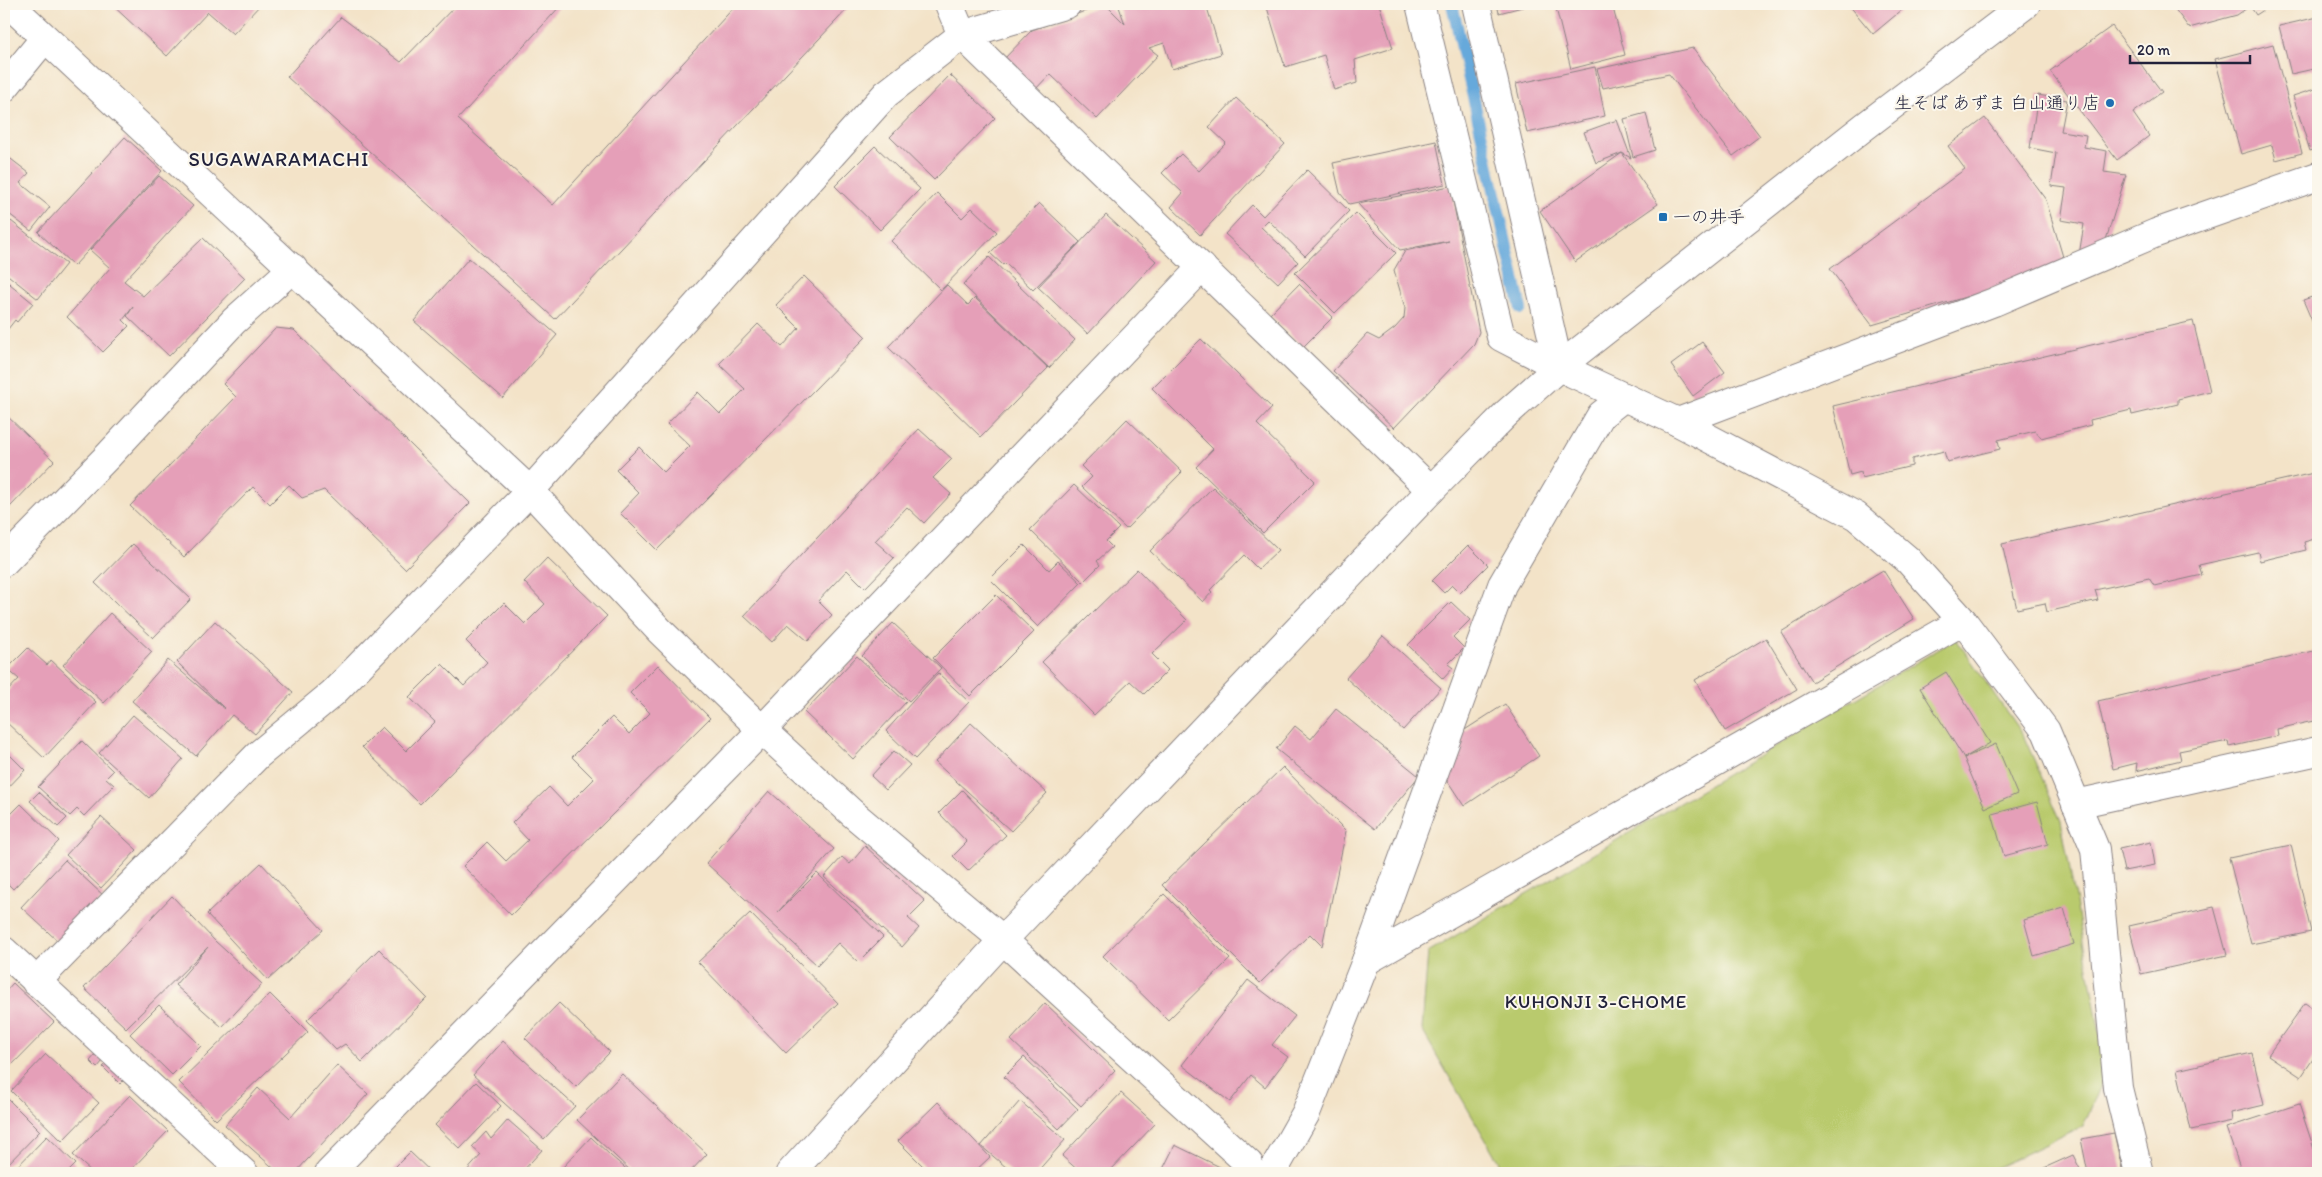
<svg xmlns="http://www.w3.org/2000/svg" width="2322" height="1177" font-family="Itim,'Klee One',sans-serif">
  <rect width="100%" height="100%" fill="#fbf7ec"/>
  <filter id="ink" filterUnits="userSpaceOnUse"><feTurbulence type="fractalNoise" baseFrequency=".02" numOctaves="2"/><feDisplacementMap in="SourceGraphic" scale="10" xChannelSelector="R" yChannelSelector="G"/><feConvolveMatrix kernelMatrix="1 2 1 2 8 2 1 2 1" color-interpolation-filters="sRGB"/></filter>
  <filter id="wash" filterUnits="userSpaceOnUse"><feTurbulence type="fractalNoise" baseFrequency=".0096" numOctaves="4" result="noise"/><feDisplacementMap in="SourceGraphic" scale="20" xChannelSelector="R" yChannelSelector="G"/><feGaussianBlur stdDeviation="1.12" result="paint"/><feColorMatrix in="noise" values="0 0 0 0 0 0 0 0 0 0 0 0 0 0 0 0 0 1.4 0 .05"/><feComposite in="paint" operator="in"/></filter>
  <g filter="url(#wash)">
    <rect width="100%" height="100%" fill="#f3e3c8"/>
    <path fill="#b9ca6d" stroke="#6e7654" d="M1956 639 2024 737 2061 821 2107 1072 2083 1126 1985 1173H1505L1422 1030 1428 952Z"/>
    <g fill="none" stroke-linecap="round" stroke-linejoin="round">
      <path stroke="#66a9db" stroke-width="12" d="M1452 4 1521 309"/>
    </g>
    <g id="blocks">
      <g fill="#e59fb8">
        <path d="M111 4H261L233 34 208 12 167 56Z"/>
        <path d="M457 4H562L458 119 553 205 737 4H852L555 319 287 77 341 17 401 62Z"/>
        <path d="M1105 4 1125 24 1118 4H1206L1221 54 1172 69 1164 43 1149 48 1158 55 1097 119 1050 74 1033 92 1001 62 1032 30Z"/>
        <path d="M1266 4H1379L1393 48 1355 60 1357 83 1334 90 1324 55 1285 67Z"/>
        <path d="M1497 4H1534L1499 13Z"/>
        <path d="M1555 4H1612L1625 55 1571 69Z"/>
        <path d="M1848 4H1909L1873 34Z"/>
        <path d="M2171 4H2273L2256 15 2250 6 2237 15 2189 28Z"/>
        <path d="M2318 17V68L2291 74 2279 26Z"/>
        <path d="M2112 26 2162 92 2133 113 2149 136 2117 160 2050 71Z"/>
        <path d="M2273 44 2302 153 2276 160 2272 145 2241 154 2215 59Z"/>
        <path d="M1693 48 1760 136 1733 156 1669 74 1603 88 1597 69Z"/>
        <path d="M1595 67 1605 116 1527 133 1516 84Z"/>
        <path d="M950 75 995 118 934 180 890 137Z"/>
        <path d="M2318 88V148L2310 151 2293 96Z"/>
        <path d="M2038 95 2067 100 2061 131 2086 135 2084 147 2107 151 2104 172 2126 175 2105 243 2079 255 2084 224 2061 220 2066 188 2051 186 2056 153 2030 148Z"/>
        <path d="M1236 98 1285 144 1200 235 1171 207 1183 193 1162 173 1181 154 1199 171 1226 143 1209 127Z"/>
        <path d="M1646 113 1655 150 1633 157 1624 119Z"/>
        <path d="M1985 118 2046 200 2066 267 1872 325 1830 269 1965 169 1948 146Z"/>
        <path d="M1617 120 1631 158 1622 153 1596 163 1584 132Z"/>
        <path d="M125 137 162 171 74 266 38 232Z"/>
        <path d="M1436 141 1445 184 1349 204 1340 193 1333 163Z"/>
        <path d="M875 146 920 189 880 230 835 186Z"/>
        <path d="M1622 153 1658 204 1575 262 1540 211Z"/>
        <path d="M7 156 29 173 20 183 50 207 31 231 4 210V160Z"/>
        <path d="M1307 170 1349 211 1305 256 1268 220 1261 227 1298 262 1278 283 1225 234 1252 205 1263 216Z"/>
        <path d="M159 176 193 206 124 281 143 296 203 238 245 278 169 356 127 316 133 307 123 320 129 326 103 352 67 317 110 268 90 250Z"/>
        <path d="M1450 186 1479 332 1474 344 1394 428 1333 371 1367 334 1379 340 1395 328 1404 318 1405 308 1394 270 1405 251 1449 241 1400 250 1358 204Z"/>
        <path d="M937 193 962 218 972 208 997 232 941 290 891 241Z"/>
        <path d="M1039 203 1080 242 1033 290 1005 263 1003 265 990 253Z"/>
        <path d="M1356 213 1396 253 1335 313 1295 273Z"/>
        <path d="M1106 215 1156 261 1088 334 1038 287Z"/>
        <path d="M11 221 66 264 38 299 4 272V230Z"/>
        <path d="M989 257 1075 340 1049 368 963 285Z"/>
        <path d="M469 258 557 335 503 398 414 321Z"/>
        <path d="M804 276 866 337 657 550 620 513 639 493 616 470 639 447 664 472 690 446 667 424 698 392 720 414 745 389 719 364 758 324 782 347 799 328 776 305Z"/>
        <path d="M4 279 33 303 17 322 15 320 4 334Z"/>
        <path d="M1299 284 1333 317 1303 347 1270 314Z"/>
        <path d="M947 285 968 305 975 298 1048 368 981 437 888 347Z"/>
        <path d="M2318 295V335L2303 300Z"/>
        <path d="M2193 321 2210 391 2178 399V404L2132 415 2131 410 2090 420 2091 425 2041 438 2035 431 1998 440 2000 449 1947 462 1944 451 1912 459V466L1862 478 1861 472 1850 475 1833 406Z"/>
        <path d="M276 328 294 330 470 503 405 569 324 490 302 498 289 485 270 504 253 487 184 557 130 506 236 397 223 384Z"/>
        <path d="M1201 339 1272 408 1257 424 1315 481 1263 533 1196 467 1213 449 1152 388Z"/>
        <path d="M1702 342 1725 372 1693 396 1671 365Z"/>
        <path d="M4 413 54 461 10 507 4 501Z"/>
        <path d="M1127 419 1182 472 1126 529 1082 487 1092 477 1081 466Z"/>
        <path d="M919 429 952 459 933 478 951 494 924 523 907 507 875 541 894 558 865 588 847 570 818 601 832 615 808 641 788 624 772 642 744 616Z"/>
        <path d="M2318 472V538L2304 542 2306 550 2260 561 2258 552 2199 565 2202 575 2154 586 2149 578 2095 590 2098 600 2047 612 2045 603 2017 609 2002 544Z"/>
        <path d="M1074 485 1119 528 1106 541 1112 547 1097 561 1100 565 1083 582 1030 530Z"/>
        <path d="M1213 487 1278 550 1258 569 1244 555 1210 590 1212 592 1203 602 1150 551Z"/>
        <path d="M133 544 191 599 153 638 95 583Z"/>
        <path d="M1024 545 1049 570 1058 561 1081 583 1038 627 990 579Z"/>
        <path d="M1468 545 1488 565 1460 593 1452 585 1444 593 1432 581Z"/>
        <path d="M547 558 607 616 420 804 362 747 382 727 406 751 435 722 409 697 442 664 464 686 487 662 466 641 504 603 525 624 545 604 524 582Z"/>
        <path d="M1137 569 1187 620 1152 654 1168 670 1144 694 1130 681 1094 715 1042 662Z"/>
        <path d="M1883 570 1914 619 1812 682 1781 632Z"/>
        <path d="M996 595 1034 632 970 696 933 658Z"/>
        <path d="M1451 602 1470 620 1453 637 1464 648 1448 664 1453 668 1443 679 1408 645Z"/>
        <path d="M110 613 152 652 104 703 63 665Z"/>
        <path d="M215 621 293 692 255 734 232 715 196 756 132 701 168 660 225 709 177 662Z"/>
        <path d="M893 623 941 668 909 701 862 656Z"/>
        <path d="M1383 636 1441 688 1403 730 1346 678Z"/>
        <path d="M1766 638 1797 689 1725 731 1695 680Z"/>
        <path d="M28 648 47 665 51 660 96 702 44 758 4 720V695L19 679 7 669Z"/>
        <path d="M2318 650V720L2277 729 2278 736 2229 747 2228 741 2179 751 2181 760 2136 771 2137 763 2113 769 2098 701Z"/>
        <path d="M857 656 906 702 853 759 804 712Z"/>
        <path d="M658 665 710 718 511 915 463 866 487 842 506 861 528 840 512 823 549 787 567 806 594 779 572 757 612 717 629 734 650 713 630 693Z"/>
        <path d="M1946 672 1990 743 1964 758 1920 688Z"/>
        <path d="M938 673 969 702 915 759 886 731Z"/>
        <path d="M1505 704 1539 756 1464 806 1445 777 1457 735Z"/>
        <path d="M1336 709 1419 776 1375 829 1276 749 1295 726 1311 739Z"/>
        <path d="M133 715 183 759 149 798 99 753Z"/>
        <path d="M971 723 1047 793 1011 831 935 762Z"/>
        <path d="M82 741 113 771 106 778 114 785 84 816 77 809 70 816 38 787Z"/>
        <path d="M1996 744 2017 794 1985 808 1964 758Z"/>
        <path d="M4 749 25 770 4 792Z"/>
        <path d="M894 751 910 765 886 790 871 776Z"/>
        <path d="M1283 767 1346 831 1322 946 1310 934 1260 983 1162 885Z"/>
        <path d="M962 790 1006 835 968 871 953 856 967 842 939 813Z"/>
        <path d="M769 791 834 849 778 912 817 873 883 937 858 962 838 943 817 965 706 863Z"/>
        <path d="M39 792 67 818 58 827 30 801Z"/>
        <path d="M2037 802 2048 844 2004 856 1992 814Z"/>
        <path d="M21 804 59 841 13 889 4 880V821Z"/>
        <path d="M101 817 137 850 101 888 66 855Z"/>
        <path d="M2314 832H2318V846Z"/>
        <path d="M2151 842 2155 865 2124 871 2119 849Z"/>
        <path d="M2291 845 2311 932 2251 944 2229 858Z"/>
        <path d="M865 846 925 901 908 918 919 928 902 947 824 877 842 857 850 864Z"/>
        <path d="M65 860 104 896 61 944 21 907Z"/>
        <path d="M261 863 323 930 268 980 207 914Z"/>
        <path d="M1164 894 1230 959 1168 1020 1103 956Z"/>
        <path d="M172 896 215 941 262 984 222 1027 175 985 208 947 126 1028 84 988Z"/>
        <path d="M2214 907 2227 955 2141 974 2129 926Z"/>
        <path d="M2064 908 2074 944 2034 956 2024 920Z"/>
        <path d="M750 913 838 1003 786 1053 698 962Z"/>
        <path d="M379 949 427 998 362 1062 345 1044 336 1050 307 1020Z"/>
        <path d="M1248 980 1295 1016 1272 1045 1288 1057 1265 1087 1251 1075 1230 1102 1182 1065Z"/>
        <path d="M13 983 54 1022 5 1072 4 993Z"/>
        <path d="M270 994 308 1032 216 1120 179 1082Z"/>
        <path d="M559 1003 610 1052 576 1087 525 1038Z"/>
        <path d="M1045 1003 1115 1070 1081 1106 1011 1040Z"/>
        <path d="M2305 1003 2318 1012V1058L2315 1056 2301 1077 2268 1055Z"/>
        <path d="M159 1005 201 1046 172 1075 130 1034Z"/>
        <path d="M503 1041 575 1106 544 1139 473 1075Z"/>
        <path d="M2252 1053 2264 1105 2231 1113 2232 1121 2191 1130 2177 1070Z"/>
        <path d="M46 1054 99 1103 62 1141 11 1091Z"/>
        <path d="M96 1054H109L97 1068 90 1061Z"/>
        <path d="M1024 1057 1078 1109 1059 1129 1004 1077Z"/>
        <path d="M113 1058 130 1074 120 1084 103 1067Z"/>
        <path d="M337 1065 368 1094 295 1173H279L225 1125 258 1088 290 1118Z"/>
        <path d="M622 1074 707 1154 689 1173H633L577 1120Z"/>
        <path d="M476 1082 501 1106 460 1149 435 1125Z"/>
        <path d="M1121 1093 1155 1124 1108 1173H1081L1062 1156Z"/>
        <path d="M4 1095 40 1131 4 1168Z"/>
        <path d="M130 1095 168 1131 128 1173H93L73 1155Z"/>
        <path d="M1020 1101 1065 1140 1036 1173H1013L981 1146Z"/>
        <path d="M938 1102 990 1157 973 1173H930L898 1141Z"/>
        <path d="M2299 1104 2318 1161V1170L2308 1173H2242L2226 1128Z"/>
        <path d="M508 1120 542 1150 521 1173H465L481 1155 472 1147 486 1132 491 1139Z"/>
        <path d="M2114 1133 2123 1173H2088L2081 1139Z"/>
        <path d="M47 1136 76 1164 67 1173H11Z"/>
        <path d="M591 1137 611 1156 631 1173H570L563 1167Z"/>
        <path d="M1175 1145 1222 1168 1220 1173H1161Z"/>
        <path d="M410 1152 432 1173H392L396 1166Z"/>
        <path d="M2073 1155 2082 1173H2033Z"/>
      </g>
    </g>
  </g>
  <g filter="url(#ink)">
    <use href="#blocks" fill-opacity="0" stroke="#8a8282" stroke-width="1"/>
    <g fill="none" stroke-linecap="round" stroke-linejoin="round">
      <g stroke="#8a8282" stroke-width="30">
        <g id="minor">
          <path d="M9 4 530 491 660 631 762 730 852 813 1003 940 1249 1164 1244 1173"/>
          <path d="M949 4 962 35 1431 490"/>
          <path d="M1420 4 1501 337 1559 367 1678 422 1856 516 1908 560 1963 621 2046 731 2095 849 2118 1088 2139 1173"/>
          <path d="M1476 4 1559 367"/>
          <path d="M4 88 44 39"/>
          <path d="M1678 422 1994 302 2156 233 2318 176"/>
          <path d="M4 562 107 457 234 321 293 268"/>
          <path d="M2076 804 2318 751"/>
          <path d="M4 951 244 1173"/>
          <path d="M1366 961 1963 621"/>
          <path d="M36 982 258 755 333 693 530 491 886 94 962 35 1067 4"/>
          <path d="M329 1173 762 730 1202 267"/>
          <path d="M790 1173 1003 940 1431 490 1507 413 1559 367 1864 127 2026 4"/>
          <path d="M1272 1173 1306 1113 1366 961 1502 585 1601 415 1624 397"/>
        </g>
      </g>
      <use href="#minor" stroke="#fff" stroke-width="28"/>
    </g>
  </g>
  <g fill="#1f6fb2" stroke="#fbf7ec" stroke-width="2">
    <circle cx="2110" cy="103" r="5"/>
    <rect x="1658" y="212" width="10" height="10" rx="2.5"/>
  </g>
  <g text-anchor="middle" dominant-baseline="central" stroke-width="4" stroke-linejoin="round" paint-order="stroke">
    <g font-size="18" fill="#22223b" stroke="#fbf7ec" text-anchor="end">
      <text x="2100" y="103">生そば あずま 白山通り店</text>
      <text x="1673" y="217" text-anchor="start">一の井手</text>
    </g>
    <g font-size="19" letter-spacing="1" fill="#22223b" stroke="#fbf7ec">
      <text x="1596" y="1001">KUHONJI 3-CHOME</text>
    </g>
    <g font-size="20" letter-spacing="1" fill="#22223b" stroke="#fbf7ec">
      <text x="279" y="159">SUGAWARAMACHI</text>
    </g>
  </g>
  <rect width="2322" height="1177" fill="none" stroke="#fbf7ec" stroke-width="20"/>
  <path d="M2130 55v8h120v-8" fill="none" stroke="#22223b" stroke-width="2.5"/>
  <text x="2137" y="55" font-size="15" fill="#22223b" stroke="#fbf7ec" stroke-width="4" paint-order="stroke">20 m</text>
</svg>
